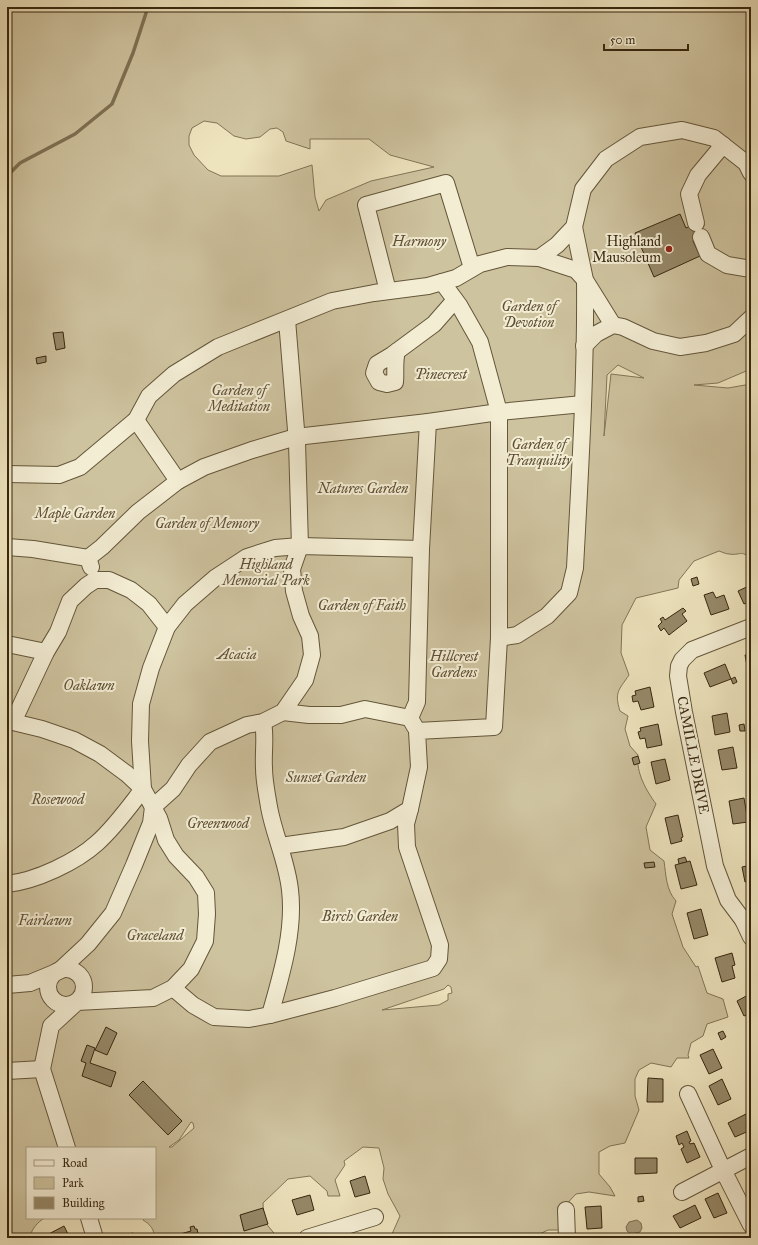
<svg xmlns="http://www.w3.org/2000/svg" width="758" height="1245" font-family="'IM FELL Great Primer',serif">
  <rect width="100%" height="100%" fill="#ede3bd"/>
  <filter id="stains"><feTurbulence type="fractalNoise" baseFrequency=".005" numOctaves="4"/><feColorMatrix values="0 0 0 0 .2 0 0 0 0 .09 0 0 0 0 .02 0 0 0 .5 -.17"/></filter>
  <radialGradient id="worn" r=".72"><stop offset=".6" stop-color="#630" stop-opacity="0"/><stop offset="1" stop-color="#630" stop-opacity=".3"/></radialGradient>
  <path fill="#cec39f" stroke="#827557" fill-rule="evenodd" d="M7 7H751V369L718 383 694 385 728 388 751 384V559C741 549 740 556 729 554 726 554 722 552 719 551L694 561 679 580 678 588 636 598 622 625 621 653 629 675C619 690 614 692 620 711L628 716 625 729 630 746 638 755C636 773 646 790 656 804L646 827 650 850 664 861C666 875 666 890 676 901L672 914 683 947 696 967 698 966 707 993 723 999 728 1017 707 1024 703 1036 691 1043 688 1055 689 1058H677L671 1067 651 1063 639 1070 635 1079V1096L639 1110 625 1143 610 1146 599 1152V1174L610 1187 615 1196 589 1192 576 1194 560 1211V1230H548L531 1238H392V1234L400 1216 388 1194 383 1179 384 1168 379 1148 363 1147 344 1161 345 1165 335 1180 340 1196H328L327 1191 310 1176 288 1179 263 1203 264 1221 278 1238H154C155 1230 150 1224 143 1220V1218H155V1148H27V1218H45C38 1221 30 1231 30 1238H7ZM204 121 217 123 234 136 246 139 260 137 270 129 277 128 283 132 286 141 310 149V139H369L390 155 434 167 371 181 326 200 319 211 315 197 312 165 279 176H221L208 170 194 155 189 145V136L192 128ZM618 365 644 378 611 374 604 436 607 375ZM448 985 451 987 452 993 448 994V1000L439 1005 382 1010 444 989ZM191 1122 193 1123 194 1128 172 1147H169L179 1140Z"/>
  <path fill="#afa382" stroke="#7f7154" d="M637 1220 641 1223 642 1228 640 1232 631 1234 627 1231 626 1227 629 1222Z"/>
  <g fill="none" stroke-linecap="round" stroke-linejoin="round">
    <path stroke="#7f7154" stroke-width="3.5" d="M7 176 20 163 75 134 112 104 133 53 148 7"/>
  </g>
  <g fill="#968969" stroke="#37270f">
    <path d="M680 214 686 228 697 223 703 237 693 241 700 256 654 277 635 233Z"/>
    <path d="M63 332 65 348 56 350 53 333Z"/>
    <path d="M46 356V362L37 364 36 358Z"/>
    <path d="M697 577 699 584 693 586 691 579Z"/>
    <path d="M751 585V601L744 604 738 591Z"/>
    <path d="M713 592 716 598 724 595 729 609 711 615 704 595Z"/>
    <path d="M683 608 686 611 682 614 687 621 669 635 664 628 661 631 658 626 662 622 660 619 663 617 665 620Z"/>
    <path d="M751 654V682H750L745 655Z"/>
    <path d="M725 664 731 679 710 687 704 673Z"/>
    <path d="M735 677 737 682 733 684 731 679Z"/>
    <path d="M650 687 654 707 641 710 638 701 633 702 632 696 636 695 635 691Z"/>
    <path d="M727 713 730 732 715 735 712 716Z"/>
    <path d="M658 724 662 745 647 748 645 738 640 739 638 732 641 731 640 728Z"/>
    <path d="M744 724 745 731H740L739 725Z"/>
    <path d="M733 747 737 768 722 770 718 750Z"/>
    <path d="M638 756 640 763 634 765 632 758Z"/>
    <path d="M665 759 670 780 656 784 651 762Z"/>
    <path d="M744 798 748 822 733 824 729 801Z"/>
    <path d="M678 815 683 837 681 838 682 841 671 844 665 818Z"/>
    <path d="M685 857 687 862 679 864 678 859Z"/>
    <path d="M690 861 697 885 681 889 675 865Z"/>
    <path d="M654 862 655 867 645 868 644 863Z"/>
    <path d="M751 865V880L745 882 742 867Z"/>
    <path d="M701 909 708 935 694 939 687 913Z"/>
    <path d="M732 953 735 965 732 966 735 978 722 982 715 958Z"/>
    <path d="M750 994 751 997V1013L744 1016 737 1001Z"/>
    <path d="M106 1027 117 1033 107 1055 95 1050Z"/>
    <path d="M723 1031 726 1037 721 1040 718 1033Z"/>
    <path d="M87 1045 95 1048 90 1063 116 1072 111 1087 82 1076 86 1063 81 1061Z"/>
    <path d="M713 1049 722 1068 709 1074 700 1055Z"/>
    <path d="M648 1078 663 1079V1102H647Z"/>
    <path d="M722 1079 731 1099 718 1105 709 1086Z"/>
    <path d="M143 1081 182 1121 168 1135 129 1095Z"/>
    <path d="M748 1113 751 1119V1130L735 1137 728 1123Z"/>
    <path d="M687 1131 691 1141 689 1142 690 1144 694 1143 700 1157 687 1163 681 1149 684 1147 682 1143 679 1145 676 1136Z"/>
    <path d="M635 1158H657V1173L635 1174Z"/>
    <path d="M365 1176 370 1193 355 1197 350 1181Z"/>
    <path d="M718 1193 727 1213 714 1218 705 1199Z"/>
    <path d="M310 1195 314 1210 297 1215 292 1200Z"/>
    <path d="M643 1196 644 1201 638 1202V1197Z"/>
    <path d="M695 1205 701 1218 680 1228 673 1216Z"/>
    <path d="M601 1206 602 1228 587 1229 585 1207Z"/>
    <path d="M263 1208 268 1224 244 1231 240 1215Z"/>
    <path d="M64 1226 70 1238H41Z"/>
    <path d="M194 1226 195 1229H197L199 1238H174L173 1236 191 1231 190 1227Z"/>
    <path d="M133 1233 134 1238H118V1237Z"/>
  </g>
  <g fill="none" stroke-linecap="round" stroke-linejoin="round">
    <g stroke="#64563a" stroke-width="18">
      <g id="minor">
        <path d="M696 223 689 194 698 175 723 145"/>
        <path d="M574 227 585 280 613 325"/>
        <path d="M701 237 708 254 727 265 751 269"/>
        <path d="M539 258 557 245 574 227 583 189 606 159 640 137 682 130 714 138 746 163 751 173"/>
        <path d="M388 291 366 205 446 183 472 268"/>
        <path d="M584 346 596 334 613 325 623 327 653 341 680 347 706 343 734 334 751 318"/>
        <path d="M397 351C394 362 396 372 395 382L387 384 379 382 374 373 377 364 392 355 434 324 455 300"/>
        <path d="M136 420 178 481"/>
        <path d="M7 474 59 475 80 467 136 420 149 396 174 374 218 347 332 301 374 293 428 286 456 278 480 264 507 257 539 258 576 270 585 280C586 376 580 472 575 568L569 593 547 616 517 635 499 638"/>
        <path d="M7 547 33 549 88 558 91 567"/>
        <path d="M88 558 102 547 138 512 178 481 204 467 252 450 296 437 428 422 499 412 583 404"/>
        <path d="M7 644 46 652"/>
        <path d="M283 712 309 715H341L365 709 410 718 415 727"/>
        <path d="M410 718 417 702 421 549 428 422"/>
        <path d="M7 721 13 722 42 729 74 740 100 754 127 774 143 789 159 818 166 840 176 856 196 877 206 893 207 914 205 941 191 969 173 988 153 998 77 1002 51 1026 42 1069 67 1148"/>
        <path d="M13 722 46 652 58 632 70 601 86 586 95 580H109L131 590 149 604 167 627"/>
        <path d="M263 722C266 738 263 752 264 768 264 781 267 794 269 807 274 835 287 861 290 890 295 931 281 976 270 1015"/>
        <path d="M280 846 344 837 390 821 410 809 419 767 417 731 494 727 499 638V412L480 342 459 305 442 282"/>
        <path d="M7 884C36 881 76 862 97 843 115 827 129 807 143 789L140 741 141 704 151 668 167 627 185 604 215 578 247 557 275 548 300 546 421 549"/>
        <path d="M751 917 743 920 751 937"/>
        <path d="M743 920 728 900 715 866 684 712 678 676 679 666 682 660 692 650 751 627"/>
        <circle cx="66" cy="987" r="18"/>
        <path d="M7 985 30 983 59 971 88 944 113 913 134 865 151 823 153 807 173 789 189 765 210 742 247 725 263 722 283 712 305 680 312 655 310 636 301 616 294 591 292 569 300 546 297 442 287 320"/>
        <path d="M173 988 193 1005 214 1017 249 1019 270 1015 335 998 433 968 439 959 440 945 407 847 406 824 410 809"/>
        <path d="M7 1071 42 1069"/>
        <path d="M688 1094 723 1170 751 1225"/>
        <path d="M682 1192 751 1156"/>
        <path d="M566 1210 567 1238"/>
        <path d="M89 1218 95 1238"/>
        <path d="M307 1238 375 1217"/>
      </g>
    </g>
    <use href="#minor" stroke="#f3edd4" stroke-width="16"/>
  </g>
  <circle fill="#8f2418" stroke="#f3edd4" stroke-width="1.5" cx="669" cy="249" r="4"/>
  <g text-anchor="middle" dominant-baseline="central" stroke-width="4" stroke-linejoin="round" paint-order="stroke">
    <g font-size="14" font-style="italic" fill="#5d4e33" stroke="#f3edd4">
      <text x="419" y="241">Harmony</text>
      <text x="529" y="306">Garden of<tspan x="529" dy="16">Devotion</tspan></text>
      <text x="441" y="374">Pinecrest</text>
      <text x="239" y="390">Garden of<tspan x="239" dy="16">Meditation</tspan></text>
      <text x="539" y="444">Garden of<tspan x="539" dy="16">Tranquility</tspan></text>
      <text x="363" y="488">Natures Garden</text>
      <text x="75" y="513">Maple Garden</text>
      <text x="207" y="523">Garden of Memory</text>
      <text x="266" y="564">Highland<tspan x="266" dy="16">Memorial Park</tspan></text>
      <text x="362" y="605">Garden of Faith</text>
      <text x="237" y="654">Acacia</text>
      <text x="454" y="656">Hillcrest<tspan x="454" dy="16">Gardens</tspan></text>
      <text x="89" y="685">Oaklawn</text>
      <text x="326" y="777">Sunset Garden</text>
      <text x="58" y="799">Rosewood</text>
      <text x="218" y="823">Greenwood</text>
      <text x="360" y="916">Birch Garden</text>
      <text x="45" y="920">Fairlawn</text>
      <text x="155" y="935">Graceland</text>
    </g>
    <g font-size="14" fill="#37270f" stroke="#f3edd4" text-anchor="end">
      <text x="661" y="241">Highland<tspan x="661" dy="16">Mausoleum</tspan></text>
    </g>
    <g font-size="14" fill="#37270f" stroke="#f3edd4">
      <text transform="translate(693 755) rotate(79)">CAMILLE DRIVE</text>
    </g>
  </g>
  <rect width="758" height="1245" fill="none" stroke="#ede3bd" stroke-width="24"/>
  <rect x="8" y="8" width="742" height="1229" fill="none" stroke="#37270f" stroke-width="2"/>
  <rect x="12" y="12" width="734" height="1221" fill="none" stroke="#37270f"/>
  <rect x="26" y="1147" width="130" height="72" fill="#f3edd4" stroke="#a89e85"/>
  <rect x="34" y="1160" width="20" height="6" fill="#f3edd4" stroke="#a89e85"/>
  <text x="62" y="1167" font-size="12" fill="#37270f">Road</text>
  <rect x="34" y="1177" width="20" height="12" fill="#cec39f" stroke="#a89e85"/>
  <text x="62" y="1187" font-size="12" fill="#37270f">Park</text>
  <rect x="34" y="1197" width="20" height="12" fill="#968969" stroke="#a89e85"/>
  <text x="62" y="1207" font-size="12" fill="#37270f">Building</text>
  <path d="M604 44v6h84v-6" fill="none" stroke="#37270f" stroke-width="2"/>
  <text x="610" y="44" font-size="12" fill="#37270f" stroke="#f3edd4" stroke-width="3" paint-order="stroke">50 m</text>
  <rect width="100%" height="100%" filter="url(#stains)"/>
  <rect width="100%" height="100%" fill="url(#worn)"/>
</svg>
